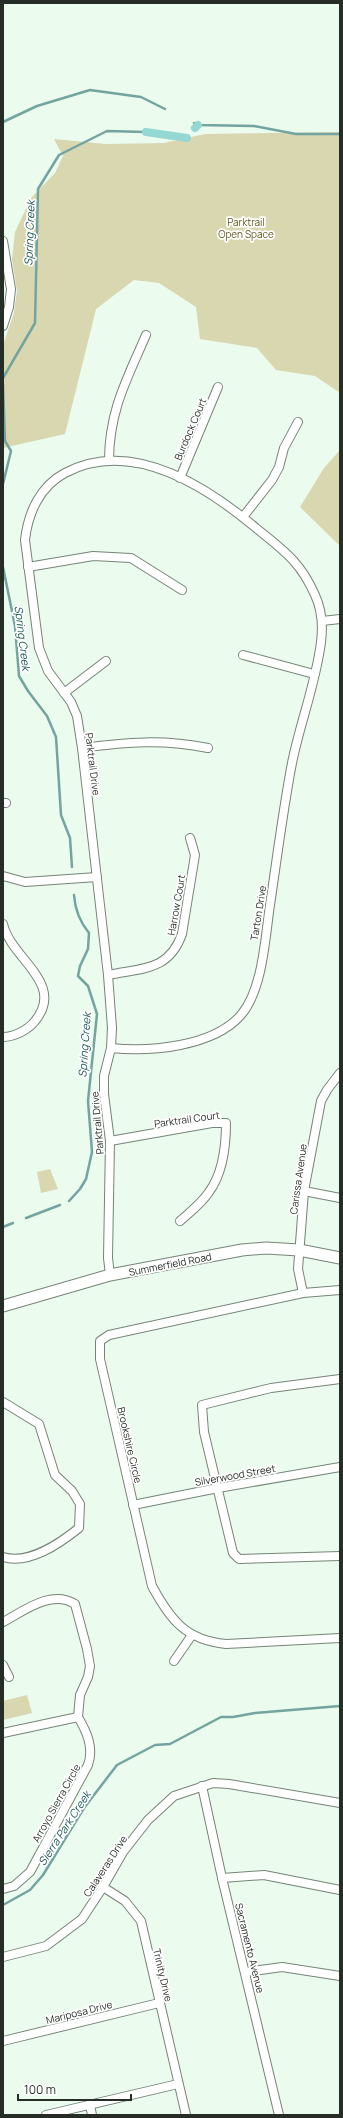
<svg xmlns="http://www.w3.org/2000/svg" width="343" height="2118" font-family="Manrope,sans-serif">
  <rect width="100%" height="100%" fill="#ebfbed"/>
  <g fill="#d9d7b0">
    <path d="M340 132V393L315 376 276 370 257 348 200 339 196 307 159 283 134 280 96 309 65 434 3 448V345L14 313 17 291 12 259 15 232 31 198 55 173 63 156 54 139 106 144 164 143 205 134Z"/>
    <path d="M340 450V546L300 507 324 468Z"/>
    <path d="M50 1169 58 1189 41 1193 37 1172Z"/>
    <path d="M27 1695 32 1713 3 1720V1701Z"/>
  </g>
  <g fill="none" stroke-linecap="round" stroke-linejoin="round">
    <g stroke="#73a4a0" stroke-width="2.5">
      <path d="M3 122 37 106 90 90 141 97 165 109"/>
      <path d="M194 123 198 125 254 126 296 134H340"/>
      <path d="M3 378 35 323 38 189 59 155 107 131 146 132"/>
      <path d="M3 384 5 441 11 451 3 484"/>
      <path d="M3 567 15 626 19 676 28 691 47 716 56 737 61 815 70 838 72 867"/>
      <path d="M69 1201 80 1189 86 1179 92 1152 88 1101 97 1014 88 986 78 976 80 966 88 949 89 933C80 922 75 910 74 895"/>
      <path d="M26 1218 60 1205"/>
      <path d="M3 1227 13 1223"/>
      <path d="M3 1905 30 1890 43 1875 84 1808 117 1765 155 1745 170 1744 221 1717H233L255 1713 340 1706"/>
    </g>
    <g stroke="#94d8d4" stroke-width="8">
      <path d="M195 128 198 125"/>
      <path d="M146 132 187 138"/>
    </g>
    <g stroke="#768477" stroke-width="10">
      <g id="street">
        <path d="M3 241 11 289 9 307 3 326"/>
        <path d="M109 461C109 411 127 379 146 335"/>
        <path d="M180 478 218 387"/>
        <path d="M243 517 272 480 279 467 284 448 298 422"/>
        <path d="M28 567 93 556 131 558 182 590"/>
        <path d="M322 621 340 619"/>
        <path d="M243 655 314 674"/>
        <path d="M64 693 106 661"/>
        <path d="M82 748C127 742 163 739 208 748"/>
        <path d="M3 803H6"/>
        <path d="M3 876 25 882 97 877"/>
        <path d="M3 924C11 959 66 983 35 1021 28 1030 14 1037 3 1037"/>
        <path d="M108 975C142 968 169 971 182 934L195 855 190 838"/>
        <path d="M110 1141 212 1123H226C226 1145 223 1173 209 1192 202 1203 190 1212 180 1221"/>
        <path d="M304 1191 340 1198"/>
        <path d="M110 1275 108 1258 110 1141 104 1094V1076L111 1048 112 1028 108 975 82 748 77 716 71 702 48 671 39 648 25 540C28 513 40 486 65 473 131 438 206 486 256 528 284 551 300 561 315 595 322 610 323 626 321 642 316 683 300 723 292 763 283 810 277 858 270 905 265 938 263 989 241 1015 213 1047 150 1052 111 1048"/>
        <path d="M340 1290 303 1293 109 1335 100 1341V1359L152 1586C170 1619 185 1640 226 1644L340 1638"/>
        <path d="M303 1293 298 1269 304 1191 321 1101 327 1090 340 1073"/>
        <path d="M340 1379 271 1388 202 1405 204 1432 233 1553 239 1559 340 1556"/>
        <path d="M3 1402 39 1424 55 1475 72 1491 80 1504 79 1528C59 1544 29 1565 3 1557"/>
        <path d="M133 1505 218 1488 340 1467"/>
        <path d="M3 1622C24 1611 51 1589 75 1604L87 1649 90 1666 88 1677 80 1695 78 1717"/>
        <path d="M174 1661 192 1635"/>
        <path d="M3 1665 9 1677"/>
        <path d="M3 1733 78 1717C87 1732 94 1748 88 1765L30 1872 14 1886 3 1889"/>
        <path d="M202 1786 222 1878 279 2115"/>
        <path d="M222 1878 264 1875 340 1890"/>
        <path d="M103 1887 125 1901 141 1921 186 2115"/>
        <path d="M3 1957 46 1946 82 1919 103 1887 123 1852 148 1820 174 1796 213 1783 229 1784 340 1803"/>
        <path d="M246 1972 282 1967 340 1976"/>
        <path d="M3 2041 159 2003"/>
        <path d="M90 2105 92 2115"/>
        <path d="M46 2115 178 2084"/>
      </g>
    </g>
    <g stroke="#768477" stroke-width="13">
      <path id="secondary" d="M3 1306 110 1275 242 1250 266 1248 299 1250 340 1258"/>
    </g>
    <use href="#street" stroke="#fff" stroke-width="8"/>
    <use href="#secondary" stroke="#fff" stroke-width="11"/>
  </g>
  <g text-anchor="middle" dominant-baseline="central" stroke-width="3.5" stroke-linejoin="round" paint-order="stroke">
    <g font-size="10" fill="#5f5a1f" stroke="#fff">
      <text x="246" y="222">Parktrail<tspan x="246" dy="12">Open Space</tspan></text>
    </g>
    <g font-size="10" fill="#262c26" stroke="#fff">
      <text transform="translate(190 429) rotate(-67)">Burdock Court</text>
      <text transform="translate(93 764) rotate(83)">Parktrail Drive</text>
      <text transform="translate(176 905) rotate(-80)">Harrow Court</text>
      <text transform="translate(258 913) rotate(-81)">Tarton Drive</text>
      <text transform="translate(187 1119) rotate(-8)">Parktrail Court</text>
      <text transform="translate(97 1123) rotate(-95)">Parktrail Drive</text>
      <text transform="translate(298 1179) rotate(-82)">Carissa Avenue</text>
      <text transform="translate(170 1264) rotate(-11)">Summerfield Road</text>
      <text transform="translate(130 1445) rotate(77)">Brookshire Circle</text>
      <text transform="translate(235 1475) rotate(-10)">Silverwood Street</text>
      <text transform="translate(56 1803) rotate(-61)">Arroyo Sierra Circle</text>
      <text transform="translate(105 1866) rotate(-57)">Calaveras Drive</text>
      <text transform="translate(250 1948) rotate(76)">Sacramento Avenue</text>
      <text transform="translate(163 1975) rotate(77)">Trinity Drive</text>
      <text transform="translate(79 2012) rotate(-14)">Mariposa Drive</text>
    </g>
    <g font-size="11" font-style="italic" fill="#205a58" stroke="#fff">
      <text transform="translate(29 233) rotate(-88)">Spring Creek</text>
      <text transform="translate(23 638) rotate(83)">Spring Creek</text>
      <text transform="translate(84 1045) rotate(-86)">Spring Creek</text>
      <text transform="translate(64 1828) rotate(-57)">Sierra Park Creek</text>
    </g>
  </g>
  <rect width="343" height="2118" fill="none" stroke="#262c26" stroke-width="8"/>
  <path d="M18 2094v6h113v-6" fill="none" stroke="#262c26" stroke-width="2"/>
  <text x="24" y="2094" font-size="12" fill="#262c26" stroke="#ffffff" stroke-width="3" paint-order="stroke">100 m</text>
</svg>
